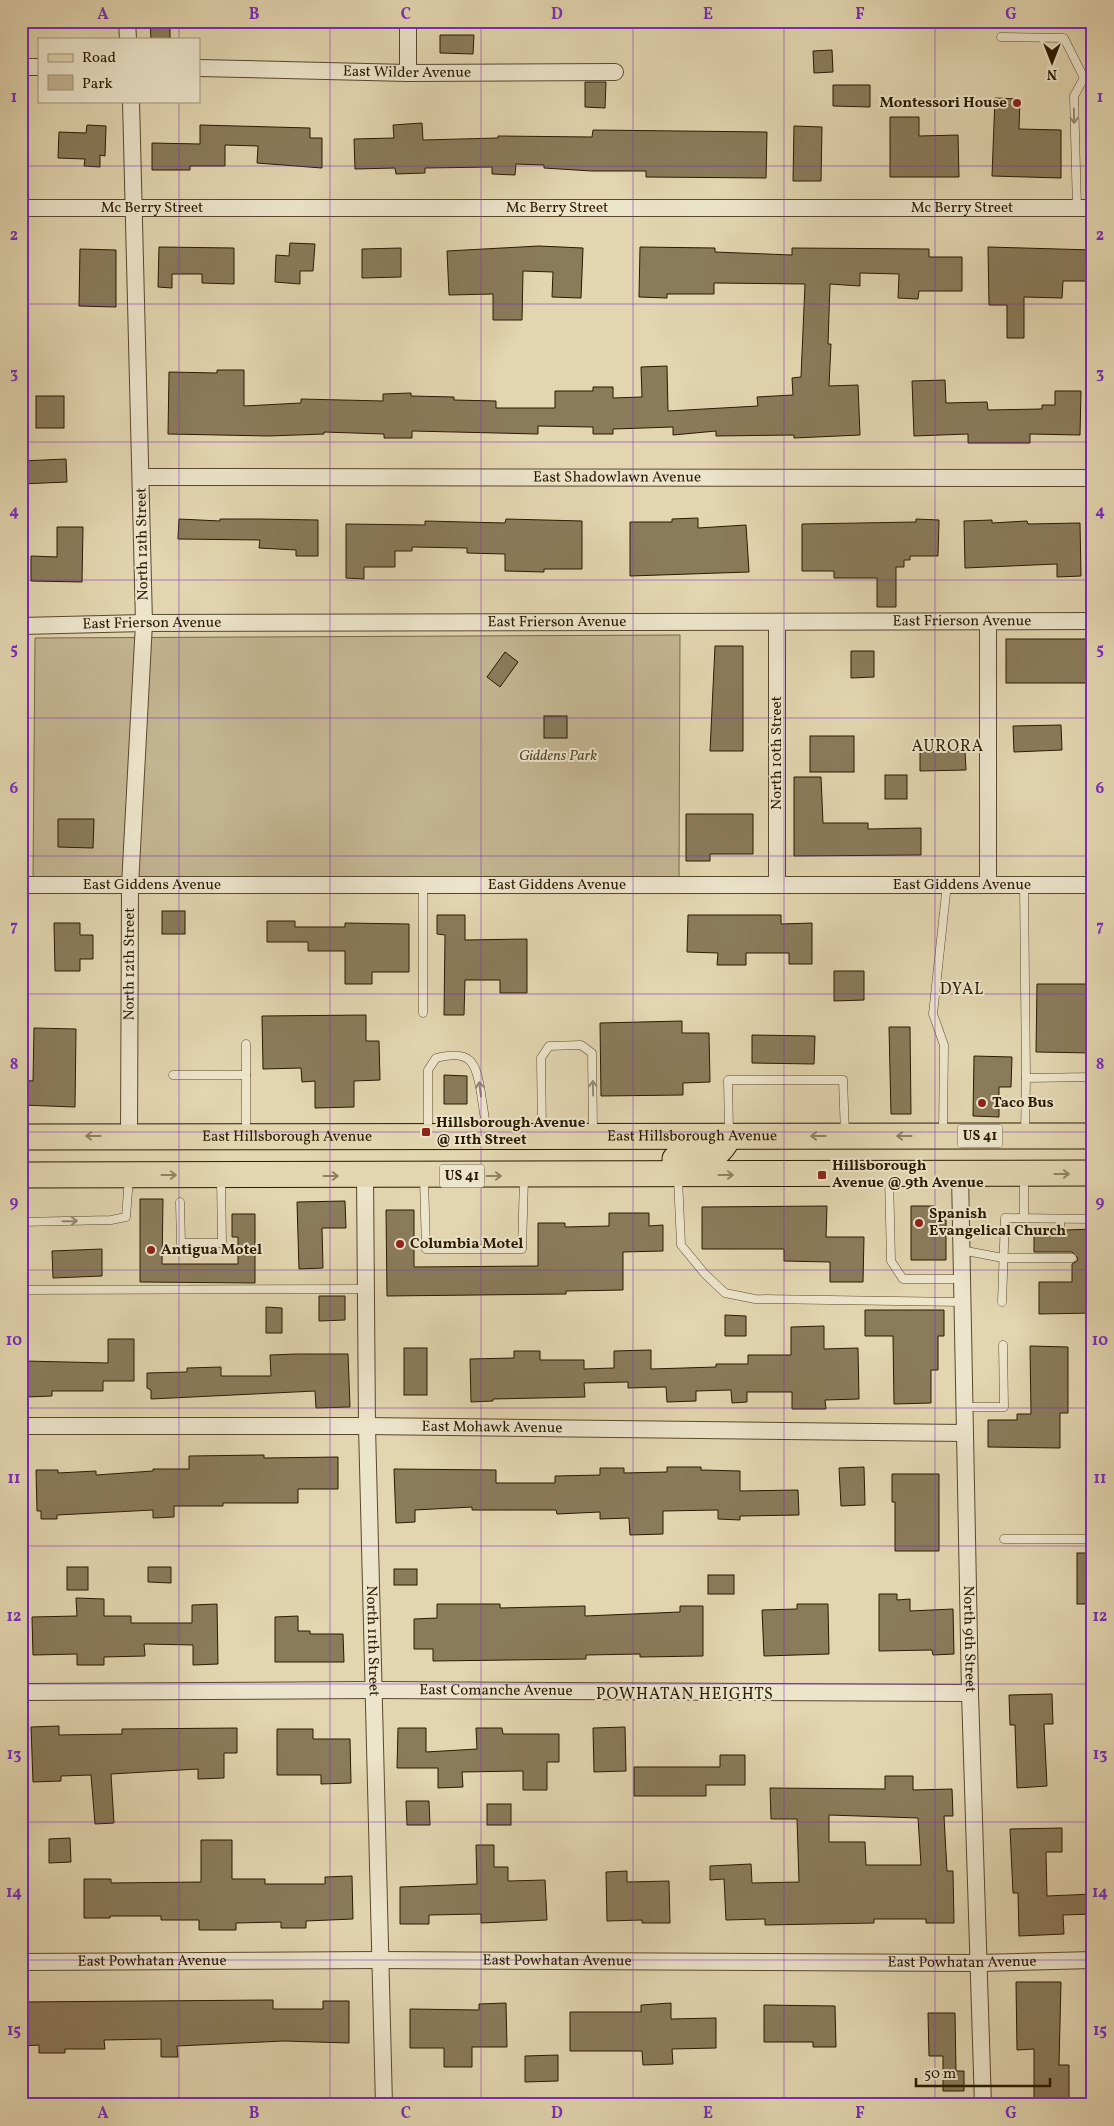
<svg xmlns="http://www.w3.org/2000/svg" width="1114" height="2126" font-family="Vollkorn,serif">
  <rect width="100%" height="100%" fill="#e2d5af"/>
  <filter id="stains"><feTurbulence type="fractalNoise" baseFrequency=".004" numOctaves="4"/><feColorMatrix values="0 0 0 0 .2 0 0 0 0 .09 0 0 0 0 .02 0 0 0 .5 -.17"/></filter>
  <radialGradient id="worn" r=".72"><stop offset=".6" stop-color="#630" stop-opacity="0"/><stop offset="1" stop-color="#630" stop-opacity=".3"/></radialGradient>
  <path fill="#c3b591" stroke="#766849" d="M680 635 679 878 33 879 35 638Z"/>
  <g fill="#8a7b5b" stroke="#2a1a01" fill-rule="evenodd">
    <path d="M150 21H170V39H151Z"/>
    <path d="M440 35H474L473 54 440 53Z"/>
    <path d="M832 50 833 72 814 73 813 51Z"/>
    <path d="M585 82H606L605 108 585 107Z"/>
    <path d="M833 85H870V107L833 106Z"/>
    <path d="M995 98 1020 99 1019 129 1061 130V178L992 176Z"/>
    <path d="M890 117H919V136L958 135 959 177H890Z"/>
    <path d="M422 123 423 140 498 138V136L592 137 593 130 767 132 766 178 646 177V171H592L544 168V165L516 164 515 175 492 174V167L425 168V173L396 174 395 168 355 169 354 139 394 138 393 125Z"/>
    <path d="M87 125 106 126 105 156 100 155V167L84 166 85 159 58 158 59 132 86 133Z"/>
    <path d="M200 125 310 128V138H322V168L257 163 258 146 225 145V166H190V170H152V143L200 144Z"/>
    <path d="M794 126 822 127 821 181H793Z"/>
    <path d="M290 243 315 244 313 271H300V284L275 282 276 255 289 256Z"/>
    <path d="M539 246 583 248 581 298 552 297 553 272 523 271 522 320H493V294L449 295 447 251Z"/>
    <path d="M159 247 234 248V284L202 283V274H172V288L158 287Z"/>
    <path d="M640 247 715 248V252L792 255V248L929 249V257H962V291H919L918 299 898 298 899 274 860 273V286L830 284 828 344H831L829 386 858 385 860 435 794 438V435L716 436V431L673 435V427L613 429V434H593V427L538 426V434L412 431V438H384V434L324 432V434L269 436 168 434 169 372 217 373V370H244V406L301 403V399L383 401V394L411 393V396L454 397V400L496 401V408H555V391H593V387H613V398L642 397 641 367 667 366 668 411 758 406 757 397 793 395 792 378 801 377 805 284 714 283V294H667V298L639 297Z"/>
    <path d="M988 247 1093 250V281H1063L1062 298 1024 297V338H1007V305H989Z"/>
    <path d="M401 248V277L362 278V249Z"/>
    <path d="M80 249 116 250V307L79 306Z"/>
    <path d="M945 380 946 403 987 402 988 410 1042 409V405H1055V391H1081L1080 435 1030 434V443H968V434L914 436 912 381Z"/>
    <rect x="36" y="396" width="28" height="32"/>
    <path d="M66 459 67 482 21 484V461Z"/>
    <path d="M698 518V528L746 525 749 572 630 576V522H672V519Z"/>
    <path d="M179 519 220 521V519H260L318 520V556H296V550L259 548 260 540 178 539Z"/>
    <path d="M506 519 582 521V569H544V572L505 571V554L467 553V548L412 547V551H395V567H364V579L346 578V524L425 525V521L505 523Z"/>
    <path d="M916 519 939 520 938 556H910V560H904V567H896V607H877V578H834V571H802V524L916 522Z"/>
    <path d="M992 520V523L1027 521 1028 524 1080 523 1081 576 1057 577V564L965 568 964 521Z"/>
    <path d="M57 527H83L82 582 31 581V556L57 557Z"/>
    <rect x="1006" y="639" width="86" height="44"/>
    <path d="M715 646H743V751H710Z"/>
    <path d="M851 651H874V677L851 678Z"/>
    <path d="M505 652 518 662 500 687 487 677Z"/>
    <rect x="544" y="716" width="23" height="22"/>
    <path d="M1061 725 1062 750 1014 752 1013 726Z"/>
    <rect x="810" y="736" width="44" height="36"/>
    <path d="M965 751 966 770 920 771V752Z"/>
    <rect x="885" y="775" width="22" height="24"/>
    <path d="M794 777H821L823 823H868V829L921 828V855L794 856Z"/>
    <path d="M686 814H753V854H710V861H686Z"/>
    <path d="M58 819H94L93 848 58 847Z"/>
    <rect x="162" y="911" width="23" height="23"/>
    <path d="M437 915H465V940L527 939V993H500V980H465L464 1015H444L445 935 437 934Z"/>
    <path d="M688 915H781V924L812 923V964H789V953H746V965H717L718 953 687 952Z"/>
    <path d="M267 921H295V927H345V923L409 924V972H372V984H345V951H308V942H267Z"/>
    <path d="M54 923H80V935H93V959H80V971H55Z"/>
    <path d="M834 971H864V1000L834 1001Z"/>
    <path d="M1037 984H1093V1053L1036 1052Z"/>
    <path d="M366 1015V1041H379L380 1080 354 1081V1107L315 1108V1081L302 1082 301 1068 263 1069 262 1016Z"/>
    <path d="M682 1021V1033H709L710 1082 683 1083V1095L601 1096 600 1023Z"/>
    <path d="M889 1027H910L911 1114H891Z"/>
    <path d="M34 1028 76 1029 75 1107 21 1105V1080L33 1081Z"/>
    <path d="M752 1035 815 1036 814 1064 752 1063Z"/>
    <path d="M974 1056 1012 1057 1011 1087H999V1117L973 1116Z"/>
    <path d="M444 1075 467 1076V1104H444Z"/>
    <path d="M140 1199H163L162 1264H238V1237H232V1214H255V1283L140 1282Z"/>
    <path d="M345 1201 346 1228H322L323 1268 299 1269 297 1202Z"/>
    <path d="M827 1206 826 1237H864L863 1282H830V1262L784 1261V1249H702V1207Z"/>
    <path d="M911 1206H934V1220H946V1260H911Z"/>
    <path d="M386 1210H414V1267L538 1266V1223H565V1227L609 1226V1213H649V1226L663 1225V1251L623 1252V1290L566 1291V1294L387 1296Z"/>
    <path d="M1093 1229V1313L1039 1314V1282H1072V1264L1077 1261 1078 1258 1072 1252H1034V1230H1054L1057 1235 1060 1236 1066 1230Z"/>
    <path d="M102 1249V1276L53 1278 52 1251Z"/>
    <path d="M319 1296H345V1320L319 1321Z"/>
    <path d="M266 1307 282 1308V1333H266Z"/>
    <path d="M865 1310H944V1336H938V1370H931V1403L894 1404 893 1336H865Z"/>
    <path d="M725 1315 746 1316V1336H725Z"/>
    <path d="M824 1326V1349L858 1348 859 1399 825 1400 826 1409H792V1392H747V1402L732 1403 731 1390 696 1391V1401L667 1402 666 1387 628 1388V1382L584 1383 585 1397 493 1399V1401L471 1402 470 1359 514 1358V1351H540V1360H584V1369L614 1368V1351L651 1350V1369L716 1367V1364H748V1355H791V1327Z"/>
    <path d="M108 1339H134V1381H103V1391H52V1396L26 1397 25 1361 108 1363Z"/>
    <path d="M1030 1346 1068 1347V1413H1060V1448L988 1447V1420H1017V1414H1031Z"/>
    <rect x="404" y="1348" width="23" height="47"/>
    <path d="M296 1354H348L350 1407 316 1408 315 1391 151 1399V1390L147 1388V1373L187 1372V1368L221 1367V1376H271L270 1355Z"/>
    <path d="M264 1455V1458L338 1457V1489H298V1503H223V1506H174V1517L153 1518V1510L57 1515V1519H41V1511H37L36 1470H58V1473L96 1471V1475L153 1471V1469H189V1456Z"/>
    <path d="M667 1467H701V1470L740 1471V1491L798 1490 799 1515 740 1516V1520L718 1519V1510L663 1511V1534L630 1535 629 1518 600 1519V1512L557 1514 556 1510H472V1507L415 1510V1522L396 1523 394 1469 496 1470V1483H555V1476L600 1475V1468H624V1473L667 1472Z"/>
    <path d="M864 1467 865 1505 841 1506 839 1468Z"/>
    <path d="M892 1474H939V1551H895V1502H892Z"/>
    <rect x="1077" y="1553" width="16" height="51"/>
    <rect x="67" y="1567" width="21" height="23"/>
    <path d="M148 1567H171V1583L148 1582Z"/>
    <rect x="394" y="1569" width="23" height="16"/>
    <rect x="708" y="1575" width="26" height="19"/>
    <path d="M879 1594H897V1600L910 1599V1611L953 1609 954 1654 933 1655 932 1650 879 1651Z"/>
    <path d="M76 1598 104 1599V1616H131V1623H192V1605L217 1604 218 1664 193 1665V1645L144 1644 145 1656 104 1657V1665H77V1654L33 1655 32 1617 77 1616Z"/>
    <path d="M437 1604H500V1608L585 1606V1616L680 1612V1606H703V1656L640 1657V1654L586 1655V1659L433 1661V1649H414V1619L437 1618Z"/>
    <path d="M797 1604H828L829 1654 764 1656 762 1610 797 1609Z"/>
    <path d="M298 1616V1631H310V1634H343L344 1662H275V1617Z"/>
    <path d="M1052 1694 1053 1724H1044L1047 1786 1017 1788 1015 1725H1010L1009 1695Z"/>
    <path d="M59 1726V1735L122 1734V1729L237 1728V1753H224V1778L198 1779V1769L111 1774 114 1823 95 1824 91 1775 61 1776V1781L33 1782 31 1727Z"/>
    <path d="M625 1727 626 1771 594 1772 593 1728Z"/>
    <path d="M398 1728H426V1752L477 1749 476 1728H502L503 1734H559V1762H547V1790H523V1771L462 1772 463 1787 438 1788V1768H397Z"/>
    <path d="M277 1729H313V1739H350L351 1783 321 1784V1775H277Z"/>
    <path d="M720 1755H745V1785H706V1796H634V1767H720Z"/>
    <path d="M885 1776H913V1790L952 1789 953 1816H944L947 1871H953L954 1923H926V1919H874V1923L765 1925V1919L726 1920 724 1879 710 1880V1866L751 1864 752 1883 799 1882 797 1819H771L770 1788 885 1789ZM829 1815 918 1818 921 1865H866L865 1842H829Z"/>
    <path d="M406 1801H429L430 1825H407Z"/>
    <rect x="487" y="1804" width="24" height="21"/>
    <path d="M1062 1828V1852H1046L1047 1896 1093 1894V1914L1063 1915 1064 1934 1019 1936 1018 1893H1013L1010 1829Z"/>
    <path d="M70 1838 71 1862 49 1863V1839Z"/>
    <path d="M201 1840H232V1879H265V1884H325V1877L352 1876 353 1919 306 1921V1928H281V1922L236 1923V1930H199V1920H161V1916H110V1918H84V1879H111V1883L201 1882Z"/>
    <path d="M476 1845H494V1867H508V1881L545 1880 547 1920 481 1923V1914L429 1915V1924H400V1887L477 1884Z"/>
    <path d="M627 1871V1882L669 1881 670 1923H642V1920L607 1921 606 1872Z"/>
    <path d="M1016 1982H1061L1059 2065H1069V2099H1034V2049L1017 2050Z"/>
    <path d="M273 2000V2009H323V2001H349V2043L284 2041 177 2046 178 2057H161V2039L104 2040 105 2049H65V2053H39V2045L21 2046V2002Z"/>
    <path d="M506 2003 507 2047H472V2067H444V2048H410V2009L479 2010V2004Z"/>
    <path d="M671 2003V2019L716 2018V2048L672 2049 673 2064 643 2065 642 2051H570V2012H641V2005Z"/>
    <path d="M764 2005 835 2006 836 2047H813V2042H764Z"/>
    <path d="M928 2013H955L956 2071H964V2091H943V2056H929Z"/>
    <path d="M558 2055V2081L525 2082V2056Z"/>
  </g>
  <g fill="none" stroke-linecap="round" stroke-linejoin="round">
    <g stroke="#58492c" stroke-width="9">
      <g id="lane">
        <path d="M1001 37 1064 38 1084 78"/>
        <path d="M1077 208 1074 96 1084 78H1093"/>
        <path d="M423 885V1013"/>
        <path d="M1024 885 1026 1078"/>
        <path d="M173 1075H246"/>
        <path d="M428 1132V1070L436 1058C471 1049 476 1062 481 1093 483 1107 485 1120 487 1133"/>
        <path d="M542 1132 541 1058 549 1046 581 1045 592 1053 593 1132"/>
        <path d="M729 1132 728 1080H843L845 1134"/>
        <path d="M943 1132 944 1045 933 1014 947 884"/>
        <path d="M1025 1134 1026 1078 1093 1077"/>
        <path d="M246 1135V1044"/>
        <path d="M889 1176 891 1261 903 1279H962"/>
        <path d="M1024 1177V1217"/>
        <path d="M424 1178 426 1249H522L524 1178"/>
        <path d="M678 1178 681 1245 705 1274 725 1293 755 1299 962 1302"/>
        <path d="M180 1202 181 1243H222L221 1178"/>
        <path d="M1060 1219V1230"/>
        <path d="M21 1222 111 1220 126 1217 129 1177"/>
        <path d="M961 1250 1003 1258H1072"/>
        <path d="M21 1290 365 1289"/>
        <path d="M1002 1302 1005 1218 1093 1219"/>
        <path d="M964 1407H1004L1003 1345"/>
        <path d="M1004 1539H1093"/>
      </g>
    </g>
    <g stroke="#58492c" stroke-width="18">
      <g id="street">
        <path d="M127 21 128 39"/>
        <path d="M408 21V73"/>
        <path d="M21 67H39"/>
        <path id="s1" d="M199 68 408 73 615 72"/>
        <path id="s2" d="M21 208H1093"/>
        <path id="s3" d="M142 477 1093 478"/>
        <path d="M777 622V885"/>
        <path d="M988 622V884"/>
        <path id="s4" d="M21 626 144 623 1093 621"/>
        <path id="s5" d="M21 885H1093"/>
        <path id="s6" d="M129 1136 130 886 144 623 131 101"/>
        <path id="s7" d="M960 1174 970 1693 983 2105"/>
        <path id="s8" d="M365 1176 367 1426 384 2105"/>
        <path id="s9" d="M21 1426H367L964 1433"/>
        <path id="s10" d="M21 1692 373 1690 970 1693"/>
        <path id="s11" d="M21 1962 379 1960 979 1963 1093 1960"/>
      </g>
    </g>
    <g stroke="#2a1a01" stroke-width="27">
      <g id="primary">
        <path id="s12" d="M21 1137 1093 1136"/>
        <path d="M675 1159C701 1159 717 1163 729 1136"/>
        <path d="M21 1175 1093 1173"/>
      </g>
    </g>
    <use href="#lane" stroke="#ece4cb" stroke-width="8"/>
    <use href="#street" stroke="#ece4cb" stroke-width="16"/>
    <use href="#primary" stroke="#e2d5af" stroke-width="25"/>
  </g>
  <defs><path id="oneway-shaft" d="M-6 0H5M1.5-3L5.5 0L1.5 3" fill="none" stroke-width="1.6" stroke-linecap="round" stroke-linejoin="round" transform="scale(1.25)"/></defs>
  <g stroke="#958970">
    <use href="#oneway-shaft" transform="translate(1074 116) rotate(89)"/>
    <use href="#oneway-shaft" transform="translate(593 1088) rotate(-91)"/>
    <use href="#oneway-shaft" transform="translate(480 1089) rotate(-98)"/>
    <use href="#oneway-shaft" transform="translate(70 1221) rotate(-1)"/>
  </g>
  <g stroke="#8f8161">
    <use href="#oneway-shaft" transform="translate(93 1136) rotate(180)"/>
    <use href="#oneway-shaft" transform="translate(818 1136) rotate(180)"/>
    <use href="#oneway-shaft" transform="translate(904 1136) rotate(180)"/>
    <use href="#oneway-shaft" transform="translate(1062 1174)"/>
    <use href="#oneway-shaft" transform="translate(169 1175)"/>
    <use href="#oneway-shaft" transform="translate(726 1175)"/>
    <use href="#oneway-shaft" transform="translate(331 1176)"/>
    <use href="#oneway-shaft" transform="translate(494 1176)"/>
  </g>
  <path fill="none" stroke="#7b2cbf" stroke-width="1" stroke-opacity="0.55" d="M179 21V39M330 21V2105M481 21V2105M633 21V2105M784 21V2105M935 21V2105M179 101V2105M21 166H1093M21 304H1093M21 442H1093M21 580H1093M21 718H1093M21 856H1093M21 994H1093M21 1132H1093M21 1270H1093M21 1408H1093M21 1546H1093M21 1684H1093M21 1822H1093M21 1960H1093"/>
  <g fill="#8f2418" stroke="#ece4cb" stroke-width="2">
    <circle cx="1017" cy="103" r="5"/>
    <circle cx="982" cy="1103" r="5"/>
    <rect x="421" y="1127" width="10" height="10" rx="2.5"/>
    <rect x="817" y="1170" width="10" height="10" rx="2.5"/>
    <circle cx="919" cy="1223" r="5"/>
    <circle cx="400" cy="1244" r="5"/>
    <circle cx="151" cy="1250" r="5"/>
  </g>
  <g text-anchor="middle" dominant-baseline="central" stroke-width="4" stroke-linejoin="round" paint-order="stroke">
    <g fill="#ece4cb" stroke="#64573e" stroke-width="1">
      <rect x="957.5" y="1124.5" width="45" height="23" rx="4"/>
      <rect x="439.5" y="1164.5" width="45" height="23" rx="4"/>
    </g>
    <g font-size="14" font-weight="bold" fill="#2a1a01">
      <text x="980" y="1136">US 41</text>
      <text x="462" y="1176">US 41</text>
    </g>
    <g font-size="15" fill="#2a1a01" stroke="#ece4cb">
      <text stroke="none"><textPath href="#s1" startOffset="208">East Wilder Avenue</textPath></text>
      <text stroke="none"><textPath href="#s2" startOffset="131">Mc Berry Street</textPath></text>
      <text stroke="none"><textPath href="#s2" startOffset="536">Mc Berry Street</textPath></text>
      <text stroke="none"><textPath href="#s2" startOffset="941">Mc Berry Street</textPath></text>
      <text stroke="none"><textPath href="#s3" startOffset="475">East Shadowlawn Avenue</textPath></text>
      <text transform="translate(143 544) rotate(-91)">North 12th Street</text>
      <text stroke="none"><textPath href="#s4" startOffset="941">East Frierson Avenue</textPath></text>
      <text stroke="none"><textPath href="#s4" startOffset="536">East Frierson Avenue</textPath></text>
      <text stroke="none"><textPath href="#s4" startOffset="131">East Frierson Avenue</textPath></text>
      <text transform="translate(777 753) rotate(-90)">North 10th Street</text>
      <text stroke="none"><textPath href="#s5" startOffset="941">East Giddens Avenue</textPath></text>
      <text stroke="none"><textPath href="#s5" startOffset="131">East Giddens Avenue</textPath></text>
      <text stroke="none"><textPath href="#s5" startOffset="536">East Giddens Avenue</textPath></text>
      <text stroke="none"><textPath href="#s6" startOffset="172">North 12th Street</textPath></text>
      <text stroke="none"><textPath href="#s12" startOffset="671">East Hillsborough Avenue</textPath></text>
      <text stroke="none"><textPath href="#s12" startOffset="266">East Hillsborough Avenue</textPath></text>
      <text stroke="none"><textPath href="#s9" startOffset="471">East Mohawk Avenue</textPath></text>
      <text stroke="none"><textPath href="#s7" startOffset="465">North 9th Street</textPath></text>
      <text stroke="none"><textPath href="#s8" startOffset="465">North 11th Street</textPath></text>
      <text stroke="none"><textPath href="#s10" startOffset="475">East Comanche Avenue</textPath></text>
      <text stroke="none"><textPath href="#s11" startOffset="131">East Powhatan Avenue</textPath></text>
      <text stroke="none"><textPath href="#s11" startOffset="536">East Powhatan Avenue</textPath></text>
      <text stroke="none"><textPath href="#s11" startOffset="941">East Powhatan Avenue</textPath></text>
    </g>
    <g font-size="15" font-weight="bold" fill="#2a1a01" stroke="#ece4cb" text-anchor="start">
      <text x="1007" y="103" text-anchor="end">Montessori House</text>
      <text x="992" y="1103">Taco Bus</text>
      <text x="436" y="1123">Hillsborough Avenue<tspan x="436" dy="17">@ 11th Street</tspan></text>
      <text x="832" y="1166">Hillsborough<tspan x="832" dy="17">Avenue @ 9th Avenue</tspan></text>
      <text x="929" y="1214">Spanish<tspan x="929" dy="17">Evangelical Church</tspan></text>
      <text x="410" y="1244">Columbia Motel</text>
      <text x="161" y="1250">Antigua Motel</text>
    </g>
    <g font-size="15" font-style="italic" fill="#58482c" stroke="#ece4cb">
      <text x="558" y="756">Giddens Park</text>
    </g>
    <g font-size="16" letter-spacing="1" fill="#2a1a01" stroke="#ece4cb">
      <text x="948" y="747">AURORA</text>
      <text x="962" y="990">DYAL</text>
      <text x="685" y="1695">POWHATAN HEIGHTS</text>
    </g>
  </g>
  <rect width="1114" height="2126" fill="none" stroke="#e2d5af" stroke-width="55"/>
  <rect x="38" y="38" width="162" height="65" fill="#ece4cb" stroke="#9e937a"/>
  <rect x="48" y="54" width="25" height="8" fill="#e2d5af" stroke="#9e937a"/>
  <text x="82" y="62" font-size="15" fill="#2a1a01">Road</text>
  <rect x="48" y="75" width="25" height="15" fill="#c3b591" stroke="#9e937a"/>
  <text x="82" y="88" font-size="15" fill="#2a1a01">Park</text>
  <g transform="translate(1052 62) rotate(180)" stroke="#ece4cb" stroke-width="4" paint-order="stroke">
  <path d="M0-4L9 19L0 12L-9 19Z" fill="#2a1a01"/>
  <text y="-8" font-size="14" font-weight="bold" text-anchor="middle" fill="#2a1a01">N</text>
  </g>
  <path d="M916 2078v8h134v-8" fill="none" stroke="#2a1a01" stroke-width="2.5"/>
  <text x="924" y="2078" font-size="15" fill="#2a1a01" stroke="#ece4cb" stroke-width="4" paint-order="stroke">50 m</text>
  <rect x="28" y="28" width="1058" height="2070" fill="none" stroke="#7b2cbf" stroke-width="2"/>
  <g font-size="16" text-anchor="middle" font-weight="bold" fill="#7b2cbf">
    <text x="103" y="19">A</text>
    <text x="254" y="19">B</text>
    <text x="406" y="19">C</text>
    <text x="557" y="19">D</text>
    <text x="708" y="19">E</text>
    <text x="860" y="19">F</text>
    <text x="1011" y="19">G</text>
    <text x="14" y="102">1</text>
    <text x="1100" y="102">1</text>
    <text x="14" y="240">2</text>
    <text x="1100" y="240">2</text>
    <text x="14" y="378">3</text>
    <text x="1100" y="378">3</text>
    <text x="14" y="516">4</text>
    <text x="1100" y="516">4</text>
    <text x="14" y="654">5</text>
    <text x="1100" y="654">5</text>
    <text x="14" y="793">6</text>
    <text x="1100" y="793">6</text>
    <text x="14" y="931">7</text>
    <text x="1100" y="931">7</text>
    <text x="14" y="1069">8</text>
    <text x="1100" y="1069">8</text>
    <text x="14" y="1207">9</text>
    <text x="1100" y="1207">9</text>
    <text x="14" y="1345">10</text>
    <text x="1100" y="1345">10</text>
    <text x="14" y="1483">11</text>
    <text x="1100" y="1483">11</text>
    <text x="14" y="1621">12</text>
    <text x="1100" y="1621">12</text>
    <text x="14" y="1759">13</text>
    <text x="1100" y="1759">13</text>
    <text x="14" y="1897">14</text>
    <text x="1100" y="1897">14</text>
    <text x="14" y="2035">15</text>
    <text x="1100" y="2035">15</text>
    <text x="103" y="2118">A</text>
    <text x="254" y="2118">B</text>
    <text x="406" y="2118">C</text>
    <text x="557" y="2118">D</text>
    <text x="708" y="2118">E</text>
    <text x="860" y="2118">F</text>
    <text x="1011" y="2118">G</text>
  </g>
  <rect width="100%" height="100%" filter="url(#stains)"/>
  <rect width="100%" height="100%" fill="url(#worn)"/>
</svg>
